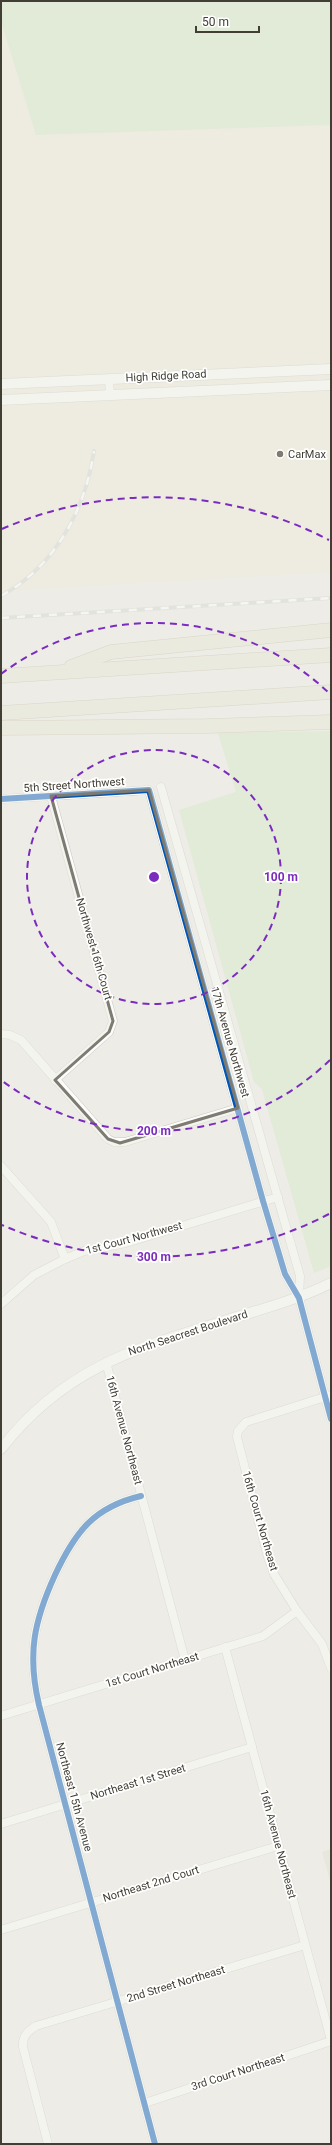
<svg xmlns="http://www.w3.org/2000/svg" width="332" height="2145" font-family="Roboto,sans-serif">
  <rect width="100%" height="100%" fill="#edece6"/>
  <path fill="#e1dfd3" d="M331 1849V1884L322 1852Z"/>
  <path fill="#efead9" d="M1 21 37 135 331 125V572L1 591Z"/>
  <g fill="#d5e6c7">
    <path d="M1 1H331V125L36 135 1 21Z"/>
    <path d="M331 731V1266L314 1273 262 1089 254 1082 179 810 236 792 218 733Z"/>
  </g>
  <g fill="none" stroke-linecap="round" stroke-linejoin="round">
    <g stroke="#c9c8c2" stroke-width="9">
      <g id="minor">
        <path d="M109 379 110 395"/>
        <path d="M161 787 300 1276 299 1298"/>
        <path d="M51 796 113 1021 109 1032 55 1080"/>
        <path d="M1 799 149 790 263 1201 285 1274 299 1298 331 1419"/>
        <path d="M1 1034 10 1035 21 1040 108 1139 114 1142H125L238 1108"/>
        <path d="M1 1166 51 1222 65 1259"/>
        <path d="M1 1304 34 1275 65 1259 84 1251 126 1243 278 1197"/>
        <path d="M106 1362 185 1660"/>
        <path d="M331 1395 246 1422 238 1431 237 1437 267 1554 274 1574 297 1611 322 1644 331 1668"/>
        <path d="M141 1496C94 1507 75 1532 55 1575 34 1621 27 1654 39 1705L155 2144"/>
        <path d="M225 1647 331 2040"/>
        <path d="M1 1716 263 1636 297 1611"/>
        <path d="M1 1824 252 1747"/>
        <path d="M1 1930 278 1846"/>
        <path d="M145 2103 331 2041"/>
        <path d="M48 2144 23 2047C22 2036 28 2031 36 2026L305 1945"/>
      </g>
    </g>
    <g stroke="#c9c8c2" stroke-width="11">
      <g id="tertiary">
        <path d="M1 384 331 369"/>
        <path d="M1 400 331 385"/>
        <path d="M1 1449C68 1363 144 1346 243 1315 273 1306 303 1297 331 1283"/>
      </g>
    </g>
    <g stroke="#c3bca3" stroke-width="15">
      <g id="motorway">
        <path d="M71 667 111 652 331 630"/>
        <path d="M1 676 331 655"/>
        <path d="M1 713 331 692"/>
        <path d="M1 728 207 726 331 722"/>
      </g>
    </g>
    <use href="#minor" stroke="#fcfcfb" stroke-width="8"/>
    <use href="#tertiary" stroke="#fcfcfb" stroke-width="10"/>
    <use href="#motorway" stroke="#e9e6d8" stroke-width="14"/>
    <g stroke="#d7d7d6" stroke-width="4">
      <g id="rail">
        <path d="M1 596C55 566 85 511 94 451"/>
        <path d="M1 618 331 598"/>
      </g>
    </g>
    <use href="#rail" stroke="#fff" stroke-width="2.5" stroke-dasharray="8" stroke-linecap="butt"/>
    <g stroke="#fff" stroke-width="8">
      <g id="cycleway">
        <path d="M1 799 149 790 263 1201 285 1274 299 1298 331 1419"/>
        <path d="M141 1496C94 1507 75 1532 55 1575 34 1621 27 1654 39 1705L155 2144"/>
      </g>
    </g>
    <use href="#cycleway" stroke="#0057b8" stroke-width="6"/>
  </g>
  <path d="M0 0H332V2145H0ZM149 790 238 1108 120 1143 108 1139 55 1080 109 1032 113 1021 51 796Z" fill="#edece6" fill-opacity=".55" fill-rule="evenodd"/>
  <path fill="none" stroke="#7d7b72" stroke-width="3" stroke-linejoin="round" d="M149 790 238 1108 120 1143 108 1139 55 1080 109 1032 113 1021 51 796Z"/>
  <g fill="none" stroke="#7b2cbf" stroke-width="2" stroke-dasharray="7 5">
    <circle cx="154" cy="877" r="127"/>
    <path d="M330 1060A254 254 0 0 1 1 1080M1 674A254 254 0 0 1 330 694"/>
    <path d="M329 1214A380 380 0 0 1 2 1225M2 529A380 380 0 0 1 329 540"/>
  </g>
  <circle fill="#7d7b72" stroke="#fff" stroke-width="1.5" cx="280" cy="454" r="4"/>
  <g text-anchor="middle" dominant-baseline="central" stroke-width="3.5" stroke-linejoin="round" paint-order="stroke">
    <g font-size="11" fill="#413e34" stroke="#fff">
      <text transform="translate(166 376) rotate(-3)">High Ridge Road</text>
      <text transform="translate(74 785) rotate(-4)">5th Street Northwest</text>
      <text transform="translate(94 949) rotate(74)">Northwest 16th Court</text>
      <text transform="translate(230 1042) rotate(74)">17th Avenue Northwest</text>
      <text transform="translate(134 1238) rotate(-15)">1st Court Northwest</text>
      <text transform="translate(188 1333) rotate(-18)">North Seacrest Boulevard</text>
      <text transform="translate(124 1430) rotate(75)">16th Avenue Northeast</text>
      <text transform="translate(260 1521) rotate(74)">16th Court Northeast</text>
      <text transform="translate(152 1670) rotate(-17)">1st Court Northeast</text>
      <text transform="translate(138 1782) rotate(-17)">Northeast 1st Street</text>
      <text transform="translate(74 1797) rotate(75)">Northeast 15th Avenue</text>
      <text transform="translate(278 1844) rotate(75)">16th Avenue Northeast</text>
      <text transform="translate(151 1884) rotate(-17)">Northeast 2nd Court</text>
      <text transform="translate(176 1984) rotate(-17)">2nd Street Northeast</text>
      <text transform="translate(238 2072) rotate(-18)">3rd Court Northeast</text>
    </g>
    <g font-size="11" fill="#413e34" stroke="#fff" text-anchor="start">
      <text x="288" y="454">CarMax</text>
    </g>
  </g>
  <circle cx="154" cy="877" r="6" fill="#7b2cbf" stroke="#fff" stroke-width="2"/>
  <g font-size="12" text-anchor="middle" font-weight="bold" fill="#7b2cbf" stroke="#fff" stroke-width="3.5" stroke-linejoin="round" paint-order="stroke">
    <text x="281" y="881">100 m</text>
    <text x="154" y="1135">200 m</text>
    <text x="154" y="1261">300 m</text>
  </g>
  <rect width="332" height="2145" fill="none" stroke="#413e34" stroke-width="4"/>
  <path d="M196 26v6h63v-6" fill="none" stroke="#413e34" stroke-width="2"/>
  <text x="202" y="26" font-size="12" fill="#413e34" stroke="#ffffff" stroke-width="3" paint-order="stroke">50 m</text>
</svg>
